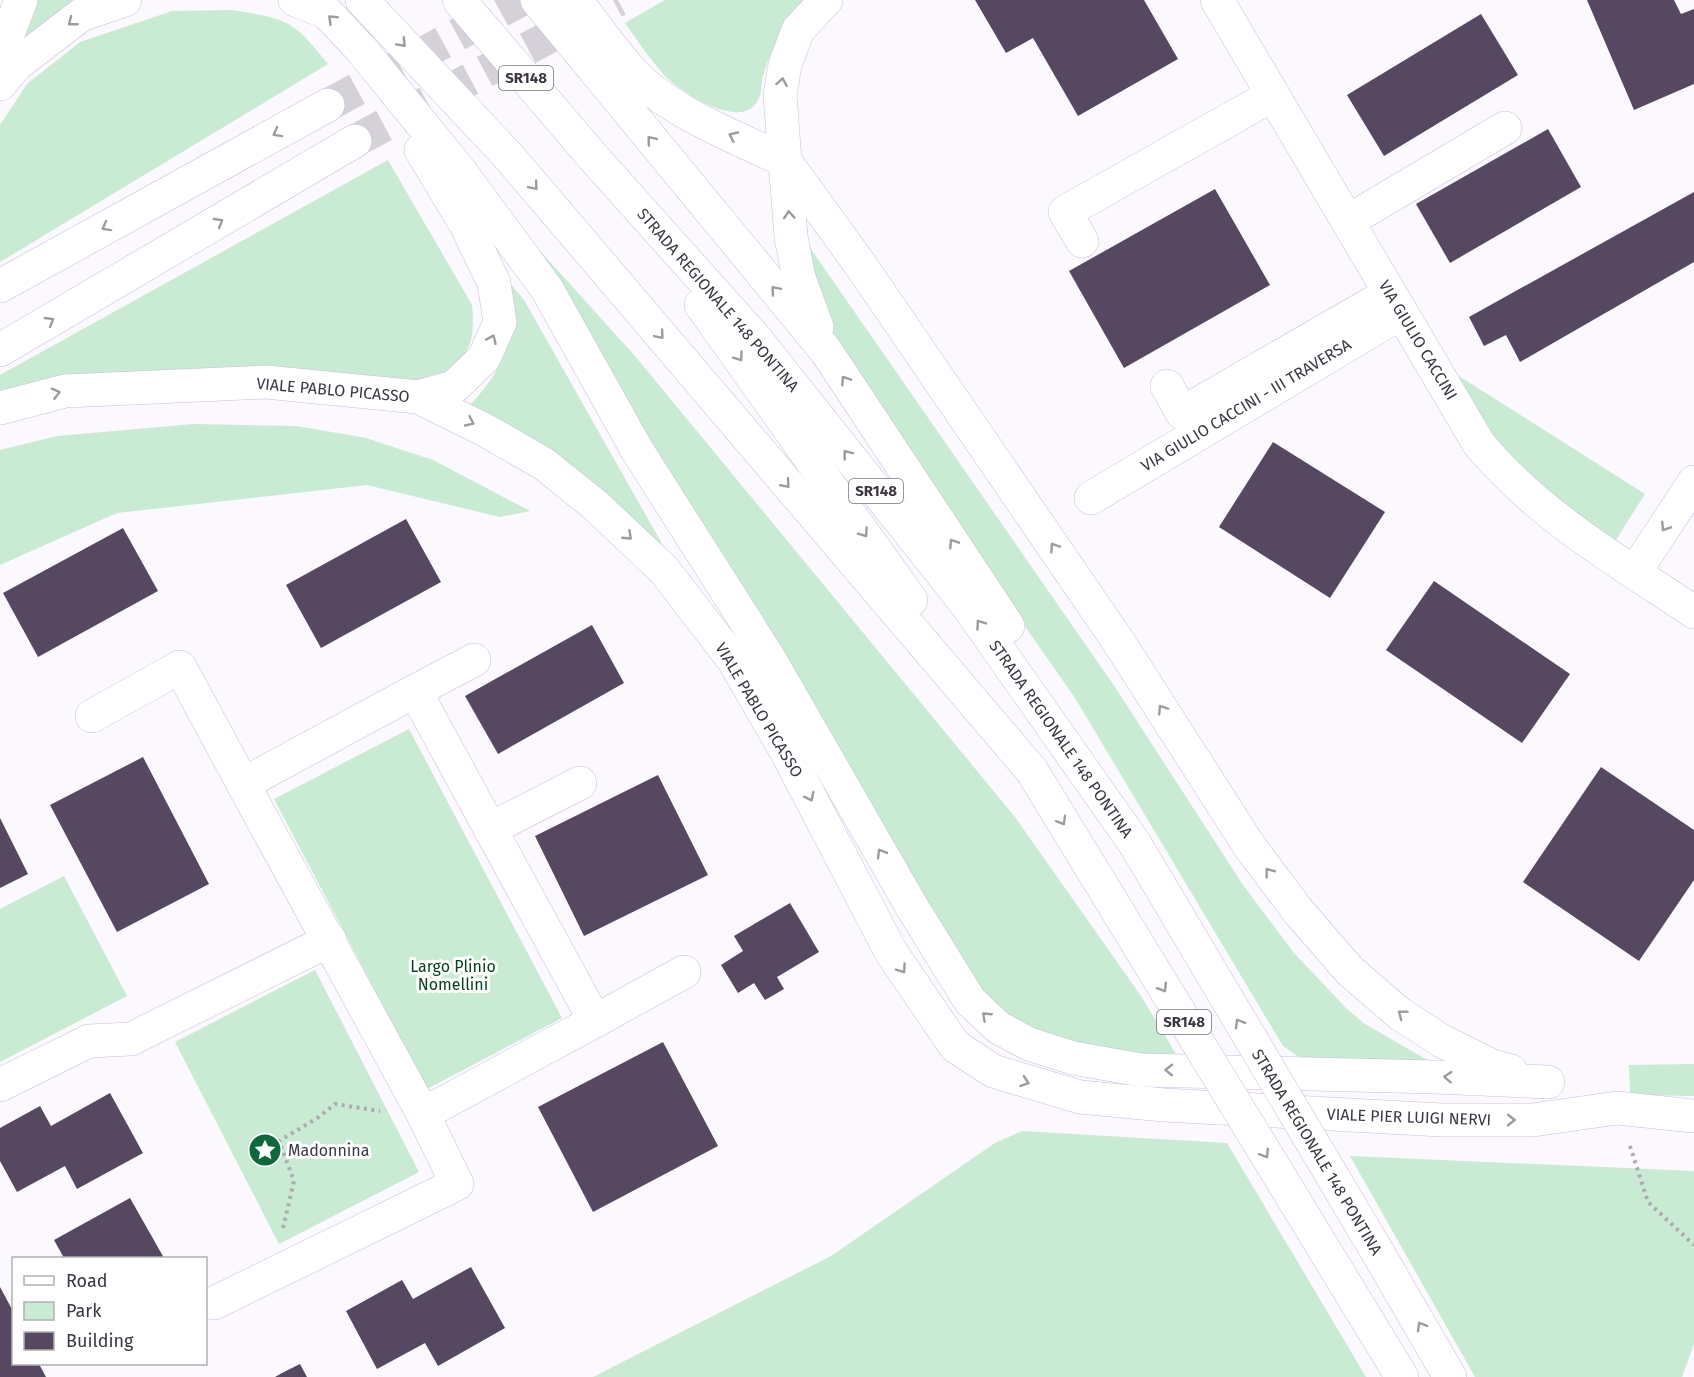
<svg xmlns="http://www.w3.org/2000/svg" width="1694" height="1377" font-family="'Fira Sans',sans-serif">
  <rect width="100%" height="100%" fill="#fbf8fe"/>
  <g fill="#c9ead3">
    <path d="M32 0H104L0 72Z"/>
    <path d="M665 0H813C783 26 775 38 763 76 761 83 762 92 759 98 744 134 680 92 664 75 650 59 637 40 625 23Z"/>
    <path d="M232 10C288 19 292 19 328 64L0 262V125L27 84 80 42 172 11Z"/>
    <path d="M388 160 472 305C476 348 467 356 436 384L0 395V375Z"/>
    <path d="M806 242 1115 687 1243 885 1294 953 1347 1009 1365 1024 1443 1069 1300 1058 1283 1046 1075 698 825 340Z"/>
    <path d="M541 252 635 356 1015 817 1141 996 1179 1059 1142 1057 1035 1037 966 981 613 384Z"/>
    <path d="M499 270 524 300 678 572 460 415C480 396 503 369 508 340 511 326 501 286 499 270Z"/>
    <path d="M1451 371 1645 494 1612 546 1503 461Z"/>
    <path d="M194 424 297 426 366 438 433 460 530 511 500 517 367 485 117 513 0 565V450L57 436Z"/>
    <path d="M409 729 562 1018 427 1089 274 799Z"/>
    <path d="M64 876 127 996 0 1062V909Z"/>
    <path d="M315 970 419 1172 279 1244 175 1042Z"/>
    <path d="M1694 1064V1096L1630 1095 1629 1065Z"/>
    <path d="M1022 1131 1227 1143 1366 1377H593L831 1256 995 1143Z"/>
    <path d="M1350 1156 1694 1171V1344L1682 1377H1475Z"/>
  </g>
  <g fill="#554860">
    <path d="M975 0H1144L1178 59 1078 116 1033 38 1006 53Z"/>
    <path d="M1587 0H1674L1681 14 1694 9V84L1634 110Z"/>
    <path d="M1481 14 1518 75 1384 156 1347 95Z"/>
    <path d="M1548 129 1581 187 1450 263 1416 204Z"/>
    <path d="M1215 189 1270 285 1124 368 1069 271Z"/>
    <path d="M1694 192V262L1520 362 1506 335 1484 346 1469 317Z"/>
    <path d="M1273 442 1385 512 1330 598 1219 527Z"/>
    <path d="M406 519 441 582 321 648 286 585Z"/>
    <path d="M123 528 158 591 38 657 3 593Z"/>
    <path d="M1434 581 1570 674 1522 743 1386 650Z"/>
    <path d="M592 625 624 683 498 754 465 696Z"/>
    <path d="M143 757 209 884 117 932 50 805Z"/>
    <path d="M1601 767 1694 830V880L1639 961 1523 882Z"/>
    <path d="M658 775 708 875 584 936 535 836Z"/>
    <path d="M0 818 28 874 0 888Z"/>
    <path d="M790 903 819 952 777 977 784 989 765 1000 754 983 738 993 721 965 743 951 734 936Z"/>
    <path d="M663 1042 718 1146 593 1212 538 1107Z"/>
    <path d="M110 1093 143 1153 77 1189 65 1166 17 1192 0 1161V1128L40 1106 51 1126Z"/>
    <path d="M130 1198 164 1258H64L54 1240Z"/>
    <path d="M471 1267 505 1328 438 1366 425 1343 377 1369 346 1311 402 1280 413 1299Z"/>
    <path d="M0 1287 14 1313V1364H39L46 1377H0Z"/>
    <path d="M300 1364 307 1377H275L282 1373Z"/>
  </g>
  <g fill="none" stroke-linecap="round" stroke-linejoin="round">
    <g stroke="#d5d1d8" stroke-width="33" stroke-dasharray="33 16" stroke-linecap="butt">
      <path d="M328 105 521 0"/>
      <path d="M355 141 618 0"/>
    </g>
    <g stroke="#cbbdd8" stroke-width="34">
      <g id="minor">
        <path d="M295 0 326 12 361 49 460 171 547 289 637 450 769 658 912 907 970 1001 999 1028 1029 1044 1073 1058 1141 1070 1435 1077 1548 1082"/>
        <path d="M826 0 798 30 785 65 780 95 785 161 857 260 1118 641 1250 847 1298 911 1350 971 1400 1014 1442 1041 1492 1066 1511 1071"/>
        <path d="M1217 0 1479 444C1537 514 1619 562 1694 612"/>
        <path d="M0 84 16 65 81 15 125 0"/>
        <path d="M1348 221 1505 128"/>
        <path d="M1082 241 1065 212 1273 95"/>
        <path d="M0 286 328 105"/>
        <path d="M0 350 355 141"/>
        <path d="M1167 386 1182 413 1390 293"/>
        <path d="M418 397 454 387 484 358 500 322 494 283 466 225 421 150"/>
        <path d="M0 408 65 391 266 382 418 397 483 429 544 464 595 505 664 570 734 661 786 751 891 952 955 1046 993 1071 1080 1097 1164 1105 1442 1120H1533L1617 1108 1694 1116"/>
        <path d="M1091 498 1401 313"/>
        <path d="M1635 572 1694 482"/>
        <path d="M415 691 595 1021 423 1114 243 784Z"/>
        <path d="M415 691 474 660"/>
        <path d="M92 716 180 667 243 784"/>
        <path d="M490 829 580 783"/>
        <path d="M595 1021 684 972"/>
        <path d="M0 1085 89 1041 131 1039 330 940"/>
        <path d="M214 1303 457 1184 423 1114"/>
      </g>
    </g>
    <g stroke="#cbbdd8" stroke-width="34">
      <g id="major">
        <path d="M362 0 510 158 1032 771"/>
        <path d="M459 0 593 157 756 339 967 605 1135 844"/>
        <path d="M537 0 826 351 1008 626"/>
        <path d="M575 0C596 25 618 60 642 82 683 118 737 137 785 161L791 237 799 278 817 327"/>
        <path d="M0 55 21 0"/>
        <path d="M701 305 911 600"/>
        <path d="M1378 1253 1450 1377"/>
        <path d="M1338 1272 1402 1377"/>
      </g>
    </g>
    <g stroke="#aeaab2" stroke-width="4" stroke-dasharray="3 4.5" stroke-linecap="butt">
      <path d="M1630 1146 1648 1202 1694 1245"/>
      <path d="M283 1228 294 1181 279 1141 316 1119 335 1104 380 1111"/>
    </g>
    <use href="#minor" stroke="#fff" stroke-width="33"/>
    <use href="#major" stroke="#fff" stroke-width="33"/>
    <g stroke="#cbbdd8" stroke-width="34" stroke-linecap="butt">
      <g id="major-bridge">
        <path d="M1032 771 1338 1272"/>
        <path d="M1135 844 1378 1253"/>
      </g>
    </g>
    <use href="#major-bridge" stroke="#fff" stroke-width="33"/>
  </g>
  <defs><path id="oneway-chevron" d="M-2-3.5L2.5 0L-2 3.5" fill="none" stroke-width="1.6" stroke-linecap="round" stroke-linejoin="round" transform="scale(1.5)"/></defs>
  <g stroke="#9e9aa0">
    <use href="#oneway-chevron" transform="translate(332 19) rotate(-136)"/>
    <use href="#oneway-chevron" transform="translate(72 22) rotate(142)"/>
    <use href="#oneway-chevron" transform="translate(402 43) rotate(47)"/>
    <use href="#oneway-chevron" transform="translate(782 82) rotate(-80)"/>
    <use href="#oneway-chevron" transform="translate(277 133) rotate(151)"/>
    <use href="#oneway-chevron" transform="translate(733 136) rotate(-155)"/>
    <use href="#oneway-chevron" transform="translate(651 140) rotate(-130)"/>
    <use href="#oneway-chevron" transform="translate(534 186) rotate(50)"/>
    <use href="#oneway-chevron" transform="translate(789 215) rotate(-94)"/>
    <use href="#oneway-chevron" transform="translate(219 222) rotate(-30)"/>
    <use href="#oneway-chevron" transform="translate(106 227) rotate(151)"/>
    <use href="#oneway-chevron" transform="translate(775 290) rotate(-130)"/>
    <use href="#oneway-chevron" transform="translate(50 321) rotate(-30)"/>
    <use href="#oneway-chevron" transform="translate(660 335) rotate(50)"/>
    <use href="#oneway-chevron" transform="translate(492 339) rotate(-66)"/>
    <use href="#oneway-chevron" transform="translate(739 357) rotate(54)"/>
    <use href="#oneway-chevron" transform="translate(845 380) rotate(-123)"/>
    <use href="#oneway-chevron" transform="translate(56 393) rotate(-14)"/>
    <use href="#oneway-chevron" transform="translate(470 422) rotate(25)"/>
    <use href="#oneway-chevron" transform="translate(847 454) rotate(-128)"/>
    <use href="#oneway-chevron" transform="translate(786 484) rotate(49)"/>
    <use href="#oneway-chevron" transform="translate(1665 527) rotate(123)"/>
    <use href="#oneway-chevron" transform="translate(864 533) rotate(55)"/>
    <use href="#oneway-chevron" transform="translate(628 536) rotate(43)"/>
    <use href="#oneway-chevron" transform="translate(953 543) rotate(-123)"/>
    <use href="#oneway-chevron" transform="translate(1054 547) rotate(-124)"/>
    <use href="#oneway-chevron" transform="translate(980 624) rotate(-125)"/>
    <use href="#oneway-chevron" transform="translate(1162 709) rotate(-123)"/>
    <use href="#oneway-chevron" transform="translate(810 797) rotate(63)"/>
    <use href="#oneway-chevron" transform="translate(1062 821) rotate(59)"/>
    <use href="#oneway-chevron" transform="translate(881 853) rotate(-120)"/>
    <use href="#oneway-chevron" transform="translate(1269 872) rotate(-127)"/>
    <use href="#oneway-chevron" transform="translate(902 969) rotate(55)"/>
    <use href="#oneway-chevron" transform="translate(1163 988) rotate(59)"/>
    <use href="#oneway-chevron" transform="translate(1402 1014) rotate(-143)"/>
    <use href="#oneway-chevron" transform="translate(986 1016) rotate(-137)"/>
    <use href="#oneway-chevron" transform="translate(1239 1023) rotate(-120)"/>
    <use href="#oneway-chevron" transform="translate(1169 1070) rotate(-179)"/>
    <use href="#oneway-chevron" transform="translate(1448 1077) rotate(-177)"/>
    <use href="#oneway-chevron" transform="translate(1025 1082) rotate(19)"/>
    <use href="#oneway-chevron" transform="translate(1511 1120)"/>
    <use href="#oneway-chevron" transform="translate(1265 1154) rotate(58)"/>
    <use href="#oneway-chevron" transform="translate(1421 1326) rotate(-120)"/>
  </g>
  <defs>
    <g id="sight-disc" transform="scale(1.725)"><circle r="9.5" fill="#0d683b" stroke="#fff"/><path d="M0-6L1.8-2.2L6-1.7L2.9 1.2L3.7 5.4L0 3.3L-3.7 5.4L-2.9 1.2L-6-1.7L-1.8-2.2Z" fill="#fff"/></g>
  </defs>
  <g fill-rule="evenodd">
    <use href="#sight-disc" x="265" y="1150"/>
  </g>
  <g text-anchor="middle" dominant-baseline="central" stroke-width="6" stroke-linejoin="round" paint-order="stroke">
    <g fill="#fff" stroke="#76727b" stroke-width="1.5">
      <rect x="499" y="66" width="54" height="24" rx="4.5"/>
      <rect x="849" y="479" width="54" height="24" rx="4.5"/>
      <rect x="1157" y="1010" width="54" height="24" rx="4.5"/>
    </g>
    <g font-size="15" font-weight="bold" fill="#3c3642">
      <text x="526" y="78">SR148</text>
      <text x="876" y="491">SR148</text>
      <text x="1184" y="1022">SR148</text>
    </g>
    <g font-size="16" fill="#3c3642" stroke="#fff">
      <text transform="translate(718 300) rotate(49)">STRADA REGIONALE 148 PONTINA</text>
      <text transform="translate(1418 340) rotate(59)">VIA GIULIO CACCINI</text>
      <text transform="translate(333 390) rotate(5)">VIALE PABLO PICASSO</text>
      <text transform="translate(1246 405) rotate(-31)">VIA GIULIO CACCINI - III TRAVERSA</text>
      <text transform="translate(759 710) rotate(59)">VIALE PABLO PICASSO</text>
      <text transform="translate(1061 739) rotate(55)">STRADA REGIONALE 148 PONTINA</text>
      <text transform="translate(1409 1117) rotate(2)">VIALE PIER LUIGI NERVI</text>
      <text transform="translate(1317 1152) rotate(59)">STRADA REGIONALE 148 PONTINA</text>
    </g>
    <g font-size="16" fill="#003f20" stroke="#fff">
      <text x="453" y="966">Largo Plinio<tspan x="453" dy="18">Nomellini</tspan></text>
    </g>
    <g font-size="16" fill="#3c3642" stroke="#fff" text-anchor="start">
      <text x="288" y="1150">Madonnina</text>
    </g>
  </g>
  <rect x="12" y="1257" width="195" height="108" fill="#ffffff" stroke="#b1afb3" stroke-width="1.5"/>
  <rect x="24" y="1276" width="30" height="9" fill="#ffffff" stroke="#b1afb3" stroke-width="1.5"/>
  <text x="66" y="1287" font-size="18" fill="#3c3642">Road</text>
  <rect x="24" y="1302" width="30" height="18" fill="#c9ead3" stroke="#b1afb3" stroke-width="1.5"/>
  <text x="66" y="1317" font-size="18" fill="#3c3642">Park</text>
  <rect x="24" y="1332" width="30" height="18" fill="#554860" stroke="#b1afb3" stroke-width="1.5"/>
  <text x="66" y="1347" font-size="18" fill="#3c3642">Building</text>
</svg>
